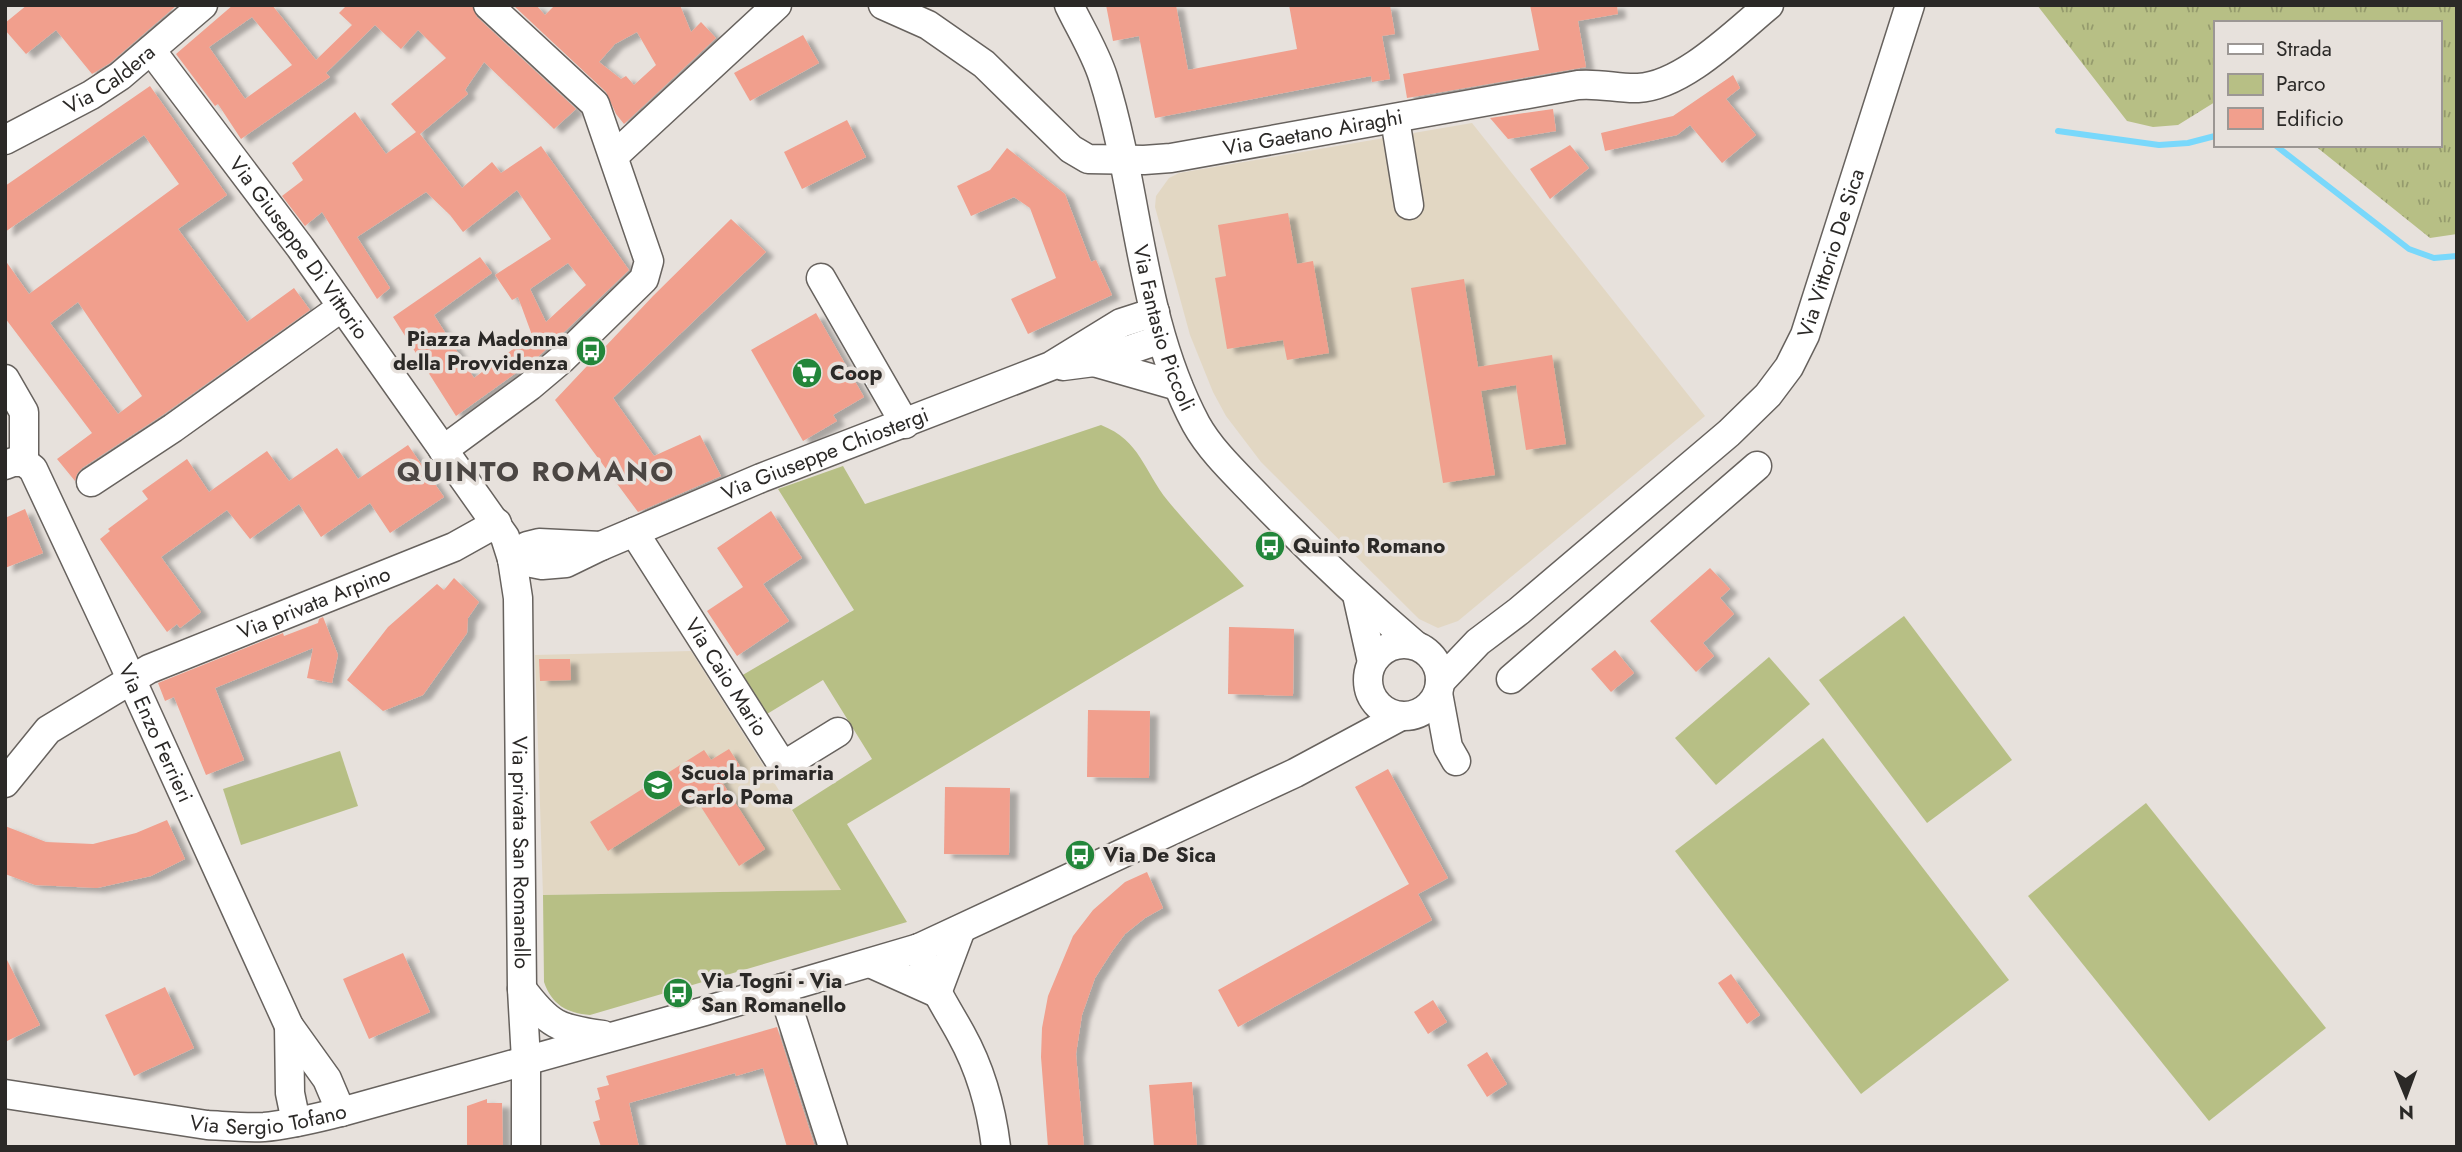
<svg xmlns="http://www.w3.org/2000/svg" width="2462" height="1152" font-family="Jost,sans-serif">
  <defs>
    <pattern id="grass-tufts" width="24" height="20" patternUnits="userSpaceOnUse" patternTransform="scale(1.75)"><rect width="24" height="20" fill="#b7bf85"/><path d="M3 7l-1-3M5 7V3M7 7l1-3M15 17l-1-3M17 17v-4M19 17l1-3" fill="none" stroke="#959b6d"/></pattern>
    <filter id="shadow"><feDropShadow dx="8" dy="4.5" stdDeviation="2" flood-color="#0004"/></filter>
  </defs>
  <rect width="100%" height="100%" fill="#e7e1dc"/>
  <g fill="#e2d7c3">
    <path d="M1472 123 1705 416 1458 621 1438 628 1419 619 1261 462 1226 416 1213 392 1190 335 1155 207 1156 196 1169 178 1179 173Z"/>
    <path d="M691 651 842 890 543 895 535 655Z"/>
  </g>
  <path fill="url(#grass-tufts)" d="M2037 5H2457V234L2430 238 2314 145H2439V23H2215V102L2178 125 2153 127 2127 121Z"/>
  <g fill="#b7bf85">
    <path d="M1101 425C1141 441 1143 470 1168 501 1192 530 1219 558 1244 586L847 824 907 922 590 1015C567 1013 552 1005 544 982L543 895 841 890 792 810 872 759 823 680 767 714 741 676 854 610 778 489 843 466 865 504Z"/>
    <path d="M1904 616 2012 760 1927 823 1819 680Z"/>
    <path d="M1769 657 1810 704 1716 785 1675 738Z"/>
    <path d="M1823 738 2009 980 1861 1094 1675 851Z"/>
    <path d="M340 751 358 806 241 845 223 789Z"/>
    <path d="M2146 803 2326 1028 2209 1121 2028 896Z"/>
  </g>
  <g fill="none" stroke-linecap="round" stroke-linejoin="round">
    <g stroke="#79d8fb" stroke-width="6">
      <path d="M2058 131 2159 145 2188 143 2215 136"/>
      <path d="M2275 145 2409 249 2434 258 2457 256"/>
    </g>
  </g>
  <g fill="#f19f8d" fill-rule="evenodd" filter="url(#shadow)">
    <path d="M27 5H177L110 63 92 74 56 30 26 54 5 30V23Z"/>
    <path d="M233 5H272L316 60 352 25 339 13 347 5H472L477 17 576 109 554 129 484 62 465 90 468 94 420 134 462 188 492 162 501 173 541 146 629 270 538 357 456 416 393 317 480 257 492 273 434 315 474 378 532 335 518 297 512 300 495 275 551 239 517 190 463 232 450 215 426 192 357 237 390 288 377 299 322 212 305 226 282 196 303 180 292 163 355 112 386 154 416 132 391 104 446 58 418 30 401 49 375 25 326 73 330 77 241 139 218 104 215 106 176 54ZM252 17 292 65 245 99 209 47ZM568 263 586 285 546 322 530 289Z"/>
    <path d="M513 5H536L545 15 555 5H680L691 32 701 22 716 38 624 124 616 114 606 92ZM637 32 656 65 634 85 626 76 621 79 599 62 615 44Z"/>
    <path d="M1106 5H1176L1188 70 1297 49 1289 5H1390L1395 34 1382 36 1390 79 1372 82 1371 76 1155 118 1139 36 1113 41Z"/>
    <path d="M1530 5H1617L1618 14 1578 21 1586 67 1407 98 1403 74 1539 50Z"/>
    <path d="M803 35 819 63 750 101 734 73Z"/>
    <path d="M1733 75 1740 88 1726 99 1756 135 1722 163 1690 125 1677 135 1605 151 1601 133 1673 116Z"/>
    <path d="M150 86 227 195 178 229 247 322 294 288 310 310 164 414 82 468 77 474 75 481 57 459 92 433 5 318V260L29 294 179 184 144 135 5 232V186ZM78 302 142 396 118 414 50 323Z"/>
    <path d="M1553 109 1556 131 1508 139 1490 118Z"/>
    <path d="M847 120 866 157 802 189 784 152Z"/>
    <path d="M1570 145 1589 168 1550 199 1530 169Z"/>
    <path d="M1007 148 1065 194 1091 262 1096 260 1112 295 1028 334 1011 299 1056 278 1030 208 1014 197 971 216 957 186 990 170Z"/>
    <path d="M1288 213 1297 264 1313 261 1329 353 1287 360 1283 340 1227 349 1215 278 1226 276 1218 225Z"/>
    <path d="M731 219 766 252 613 398 654 456 700 435 721 476 638 512 555 400 653 296Z"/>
    <path d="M1464 279 1478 367 1552 355 1566 444 1526 450 1516 385 1481 391 1495 475 1443 483 1411 288Z"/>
    <path d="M816 313 864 397 833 415 837 421 803 441 751 350Z"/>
    <path d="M408 445 444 497 390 533 370 503 321 537 299 504 250 539 227 510 161 557 201 612 180 628 177 624 167 632 100 539 110 531 108 529 148 499 142 491 187 459 209 492 267 451 289 481 337 448 358 479Z"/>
    <path d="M25 509 43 553 5 568V518Z"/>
    <path d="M771 511 802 558 763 584 789 621 737 656 707 611 743 587 717 548Z"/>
    <path d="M1710 568 1730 589 1720 598 1734 614 1703 643 1714 656 1696 672 1650 621Z"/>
    <path d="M454 578 479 602 468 618 467 633 423 695 383 711 347 680 388 627 437 584 444 590Z"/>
    <path d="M323 617 338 655 332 683 307 678 313 648 215 688 244 760 206 775 174 697 165 701 158 683 283 633 284 636 318 623 319 619Z"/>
    <path d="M1229 627 1294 629 1293 696 1228 694Z"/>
    <path d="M1615 650 1634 673 1611 692 1591 669Z"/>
    <path d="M539 659H570L571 680 540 681Z"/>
    <path d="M1088 710 1150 711 1149 778 1087 777Z"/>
    <path d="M729 749 740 766 720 779 765 849 739 866 694 796 608 851 590 822 704 750 711 760Z"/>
    <path d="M1388 769 1448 878 1418 894 1432 920 1238 1027 1218 990 1409 884 1355 787Z"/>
    <path d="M945 787 1010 788 1009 855 944 854Z"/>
    <path d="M167 820 185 859 151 876 97 888 35 885 5 874V826L46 842 93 844 136 833Z"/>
    <path d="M1147 872 1163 908 1145 918 1125 934 1113 950 1095 978 1082 1015 1076 1054 1084 1147H1048L1041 1057 1042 1028 1048 996 1073 936 1093 910 1125 882Z"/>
    <path d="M403 953 430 1012 369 1039 343 979Z"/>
    <path d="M5 956 40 1025 5 1042Z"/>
    <path d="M1731 974 1760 1015 1747 1024 1718 983Z"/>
    <path d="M165 987 194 1048 134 1076 105 1015Z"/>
    <path d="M1433 1000 1447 1022 1428 1034 1414 1012Z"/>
    <path d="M777 1027 815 1147H787L763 1068 736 1076 735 1073 629 1103 639 1147H601L593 1122 600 1120 595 1101 600 1099 597 1088 609 1085 606 1076Z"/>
    <path d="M1487 1052 1507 1084 1487 1097 1467 1065Z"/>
    <path d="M1192 1082 1197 1147H1154L1149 1085Z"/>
    <path d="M487 1099V1103H502L503 1147H467V1106Z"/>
  </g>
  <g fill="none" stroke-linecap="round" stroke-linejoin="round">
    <g stroke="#67625e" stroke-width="31">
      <g id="minor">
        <path id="s1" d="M883 5 928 25 984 64 1071 149 1088 159 1144 160 1171 158 1578 85C1600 83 1619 89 1638 88 1683 86 1735 33 1769 5"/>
        <path id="s2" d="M1069 5C1080 28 1095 52 1103 77 1139 191 1139 317 1196 424 1211 451 1236 474 1257 496 1308 549 1360 598 1415 645"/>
        <path id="s3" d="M151 50 300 247 505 537 512 559 518 598 522 989 526 1060V1147"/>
        <path d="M1395 119 1409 205"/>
        <path id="s4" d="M5 140 91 95 120 76 203 5"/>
        <path d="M614 156 777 5"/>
        <path d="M821 278 905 424"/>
        <path d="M1094 362 1178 386"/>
        <path d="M1063 366 1094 362 1161 339"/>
        <path d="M5 379 24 412V462"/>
        <path d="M443 450 530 386 562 359 644 279 649 261 595 104 488 5"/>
        <path id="s5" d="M5 465 13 462H24L33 469 117 648 289 1026 327 1079 341 1112"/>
        <path d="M91 482 173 428 342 307"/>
        <path id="s6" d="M634 532 783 766 838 732"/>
        <path id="s7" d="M512 559 542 565 566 563 601 546 761 478 1051 366 1121 323 1155 312"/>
        <path d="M512 559 527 546 539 543 601 546"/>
        <path d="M1357 595 1372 662"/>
        <circle cx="1404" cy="680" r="36"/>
        <path d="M1511 679 1757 466"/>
        <path id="s8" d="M1440 682 1478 642 1519 611 1729 433 1768 395 1789 367 1805 335 1910 5"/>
        <path d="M1438 693 1448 747 1456 761"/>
        <path id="s9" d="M5 783 48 730 149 669 454 547 497 523"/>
        <path d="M919 948C929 983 944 1003 961 1034 981 1070 991 1106 996 1147"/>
        <path d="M870 963 937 993"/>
        <path d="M782 988 833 1147"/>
        <path d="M522 989C549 1025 558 1029 603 1035"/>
        <path d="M937 993 961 929"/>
        <path d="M289 1026 290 1093 296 1122"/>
        <path id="s10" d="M5 1094 207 1125C226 1126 245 1128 264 1127 290 1125 316 1118 341 1112L705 1011 919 948 1295 773 1401 716"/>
      </g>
    </g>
    <use href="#minor" stroke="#fff" stroke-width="28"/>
  </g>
  <defs>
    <g id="bus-disc" transform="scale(1.575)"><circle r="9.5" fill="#23863a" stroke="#e7e1dc"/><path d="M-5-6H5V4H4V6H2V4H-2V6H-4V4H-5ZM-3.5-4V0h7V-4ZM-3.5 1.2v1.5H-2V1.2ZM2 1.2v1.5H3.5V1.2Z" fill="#fff"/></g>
    <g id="supermarket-disc" transform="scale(1.575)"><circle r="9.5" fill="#23863a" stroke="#e7e1dc"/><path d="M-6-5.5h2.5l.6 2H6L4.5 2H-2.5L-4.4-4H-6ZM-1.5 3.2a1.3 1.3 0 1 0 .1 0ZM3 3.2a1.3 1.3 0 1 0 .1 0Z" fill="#fff"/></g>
    <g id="school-disc" transform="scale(1.575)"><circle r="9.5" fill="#23863a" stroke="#e7e1dc"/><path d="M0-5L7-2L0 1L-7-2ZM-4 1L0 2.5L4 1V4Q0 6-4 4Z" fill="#fff"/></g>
  </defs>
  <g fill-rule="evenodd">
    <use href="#bus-disc" x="591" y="351"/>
    <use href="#supermarket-disc" x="807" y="373"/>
    <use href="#bus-disc" x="1270" y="546"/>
    <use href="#school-disc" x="658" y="785"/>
    <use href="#bus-disc" x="1080" y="855"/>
    <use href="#bus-disc" x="678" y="993"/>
  </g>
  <g text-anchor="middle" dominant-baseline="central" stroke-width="7" stroke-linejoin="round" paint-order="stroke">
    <g font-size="21" fill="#2b2927" stroke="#e7e1dc">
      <text stroke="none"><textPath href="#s4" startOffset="121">Via Caldera</textPath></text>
      <text stroke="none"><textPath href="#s1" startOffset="486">Via Gaetano Airaghi</textPath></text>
      <text stroke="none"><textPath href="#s3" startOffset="247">Via Giuseppe Di Vittorio</textPath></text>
      <text stroke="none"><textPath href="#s8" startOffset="593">Via Vittorio De Sica</textPath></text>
      <text stroke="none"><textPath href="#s2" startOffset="338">Via Fantasio Piccoli</textPath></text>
      <text stroke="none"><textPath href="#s7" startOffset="336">Via Giuseppe Chiostergi</textPath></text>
      <text stroke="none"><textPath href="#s9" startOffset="364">Via privata Arpino</textPath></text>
      <text stroke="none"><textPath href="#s6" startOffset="172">Via Caio Mario</textPath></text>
      <text stroke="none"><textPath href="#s5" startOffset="322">Via Enzo Ferrieri</textPath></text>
      <text stroke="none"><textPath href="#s3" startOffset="919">Via privata San Romanello</textPath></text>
      <text stroke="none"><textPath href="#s10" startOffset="266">Via Sergio Tofano</textPath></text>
    </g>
    <g font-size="21" font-weight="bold" fill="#2b2927" stroke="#e7e1dc" text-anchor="start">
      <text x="568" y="339" text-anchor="end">Piazza Madonna<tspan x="568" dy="24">della Provvidenza</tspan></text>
      <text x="830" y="373">Coop</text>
      <text x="1293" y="546">Quinto Romano</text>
      <text x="681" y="773">Scuola primaria<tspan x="681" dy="24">Carlo Poma</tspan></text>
      <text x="1103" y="855">Via De Sica</text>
      <text x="701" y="981">Via Togni - Via<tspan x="701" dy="24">San Romanello</tspan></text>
    </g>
    <g font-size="28" font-weight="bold" letter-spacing="2" fill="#4b4643" stroke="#e7e1dc">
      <text x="536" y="471">QUINTO ROMANO</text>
    </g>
  </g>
  <rect width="2462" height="1152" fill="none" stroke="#2b2927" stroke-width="14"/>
  <rect x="2214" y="21" width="228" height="126" fill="#e7e1dc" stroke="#9c9794" stroke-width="2"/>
  <rect x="2228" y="44" width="35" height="10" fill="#ffffff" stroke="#9c9794" stroke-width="2"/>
  <text x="2276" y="56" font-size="21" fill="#2b2927">Strada</text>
  <rect x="2228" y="74" width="35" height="21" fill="#b7bf85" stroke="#9c9794" stroke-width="2"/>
  <text x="2276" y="91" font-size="21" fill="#2b2927">Parco</text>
  <rect x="2228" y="108" width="35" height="21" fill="#f19f8d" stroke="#9c9794" stroke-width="2"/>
  <text x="2276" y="126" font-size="21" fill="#2b2927">Edificio</text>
  <g transform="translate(2406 1096) rotate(179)" stroke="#e7e1dc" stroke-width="5" paint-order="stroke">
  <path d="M0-5L12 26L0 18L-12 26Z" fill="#2b2927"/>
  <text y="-10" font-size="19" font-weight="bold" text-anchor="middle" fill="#2b2927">N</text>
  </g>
</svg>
